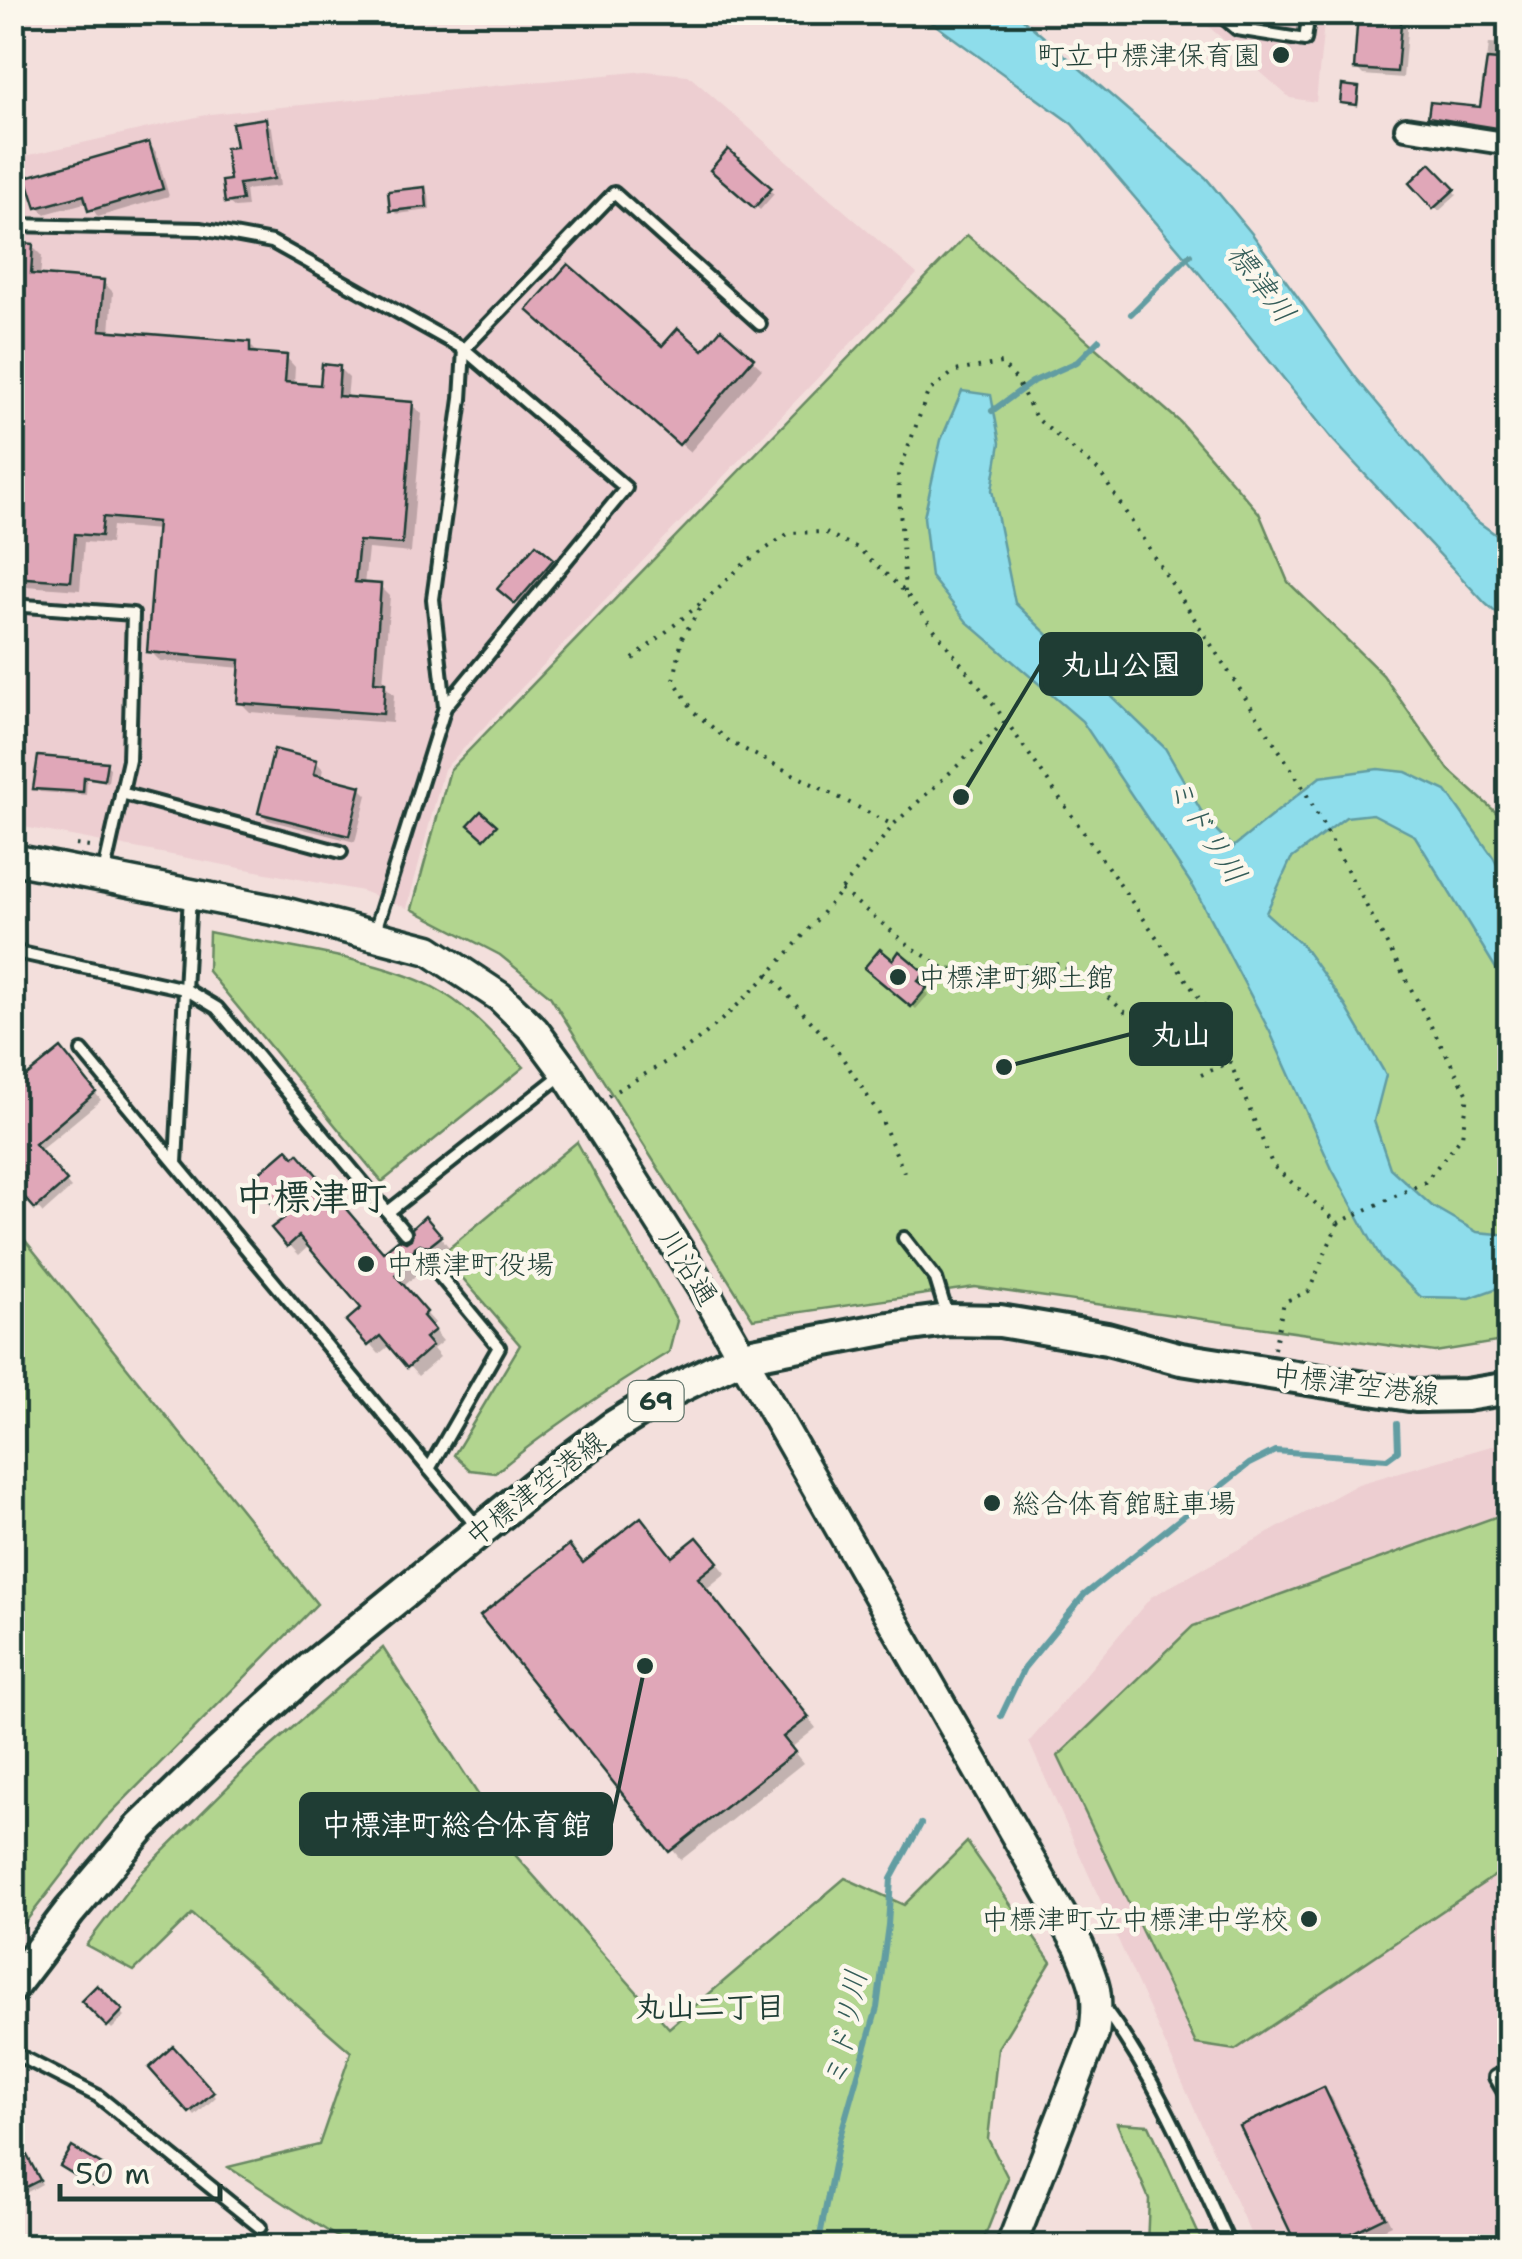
<svg xmlns="http://www.w3.org/2000/svg" width="1522" height="2259" font-family="'Shantell Sans','Klee One',sans-serif">
  <rect width="100%" height="100%" fill="#f3dfdc"/>
  <filter id="ink" filterUnits="userSpaceOnUse"><feTurbulence type="fractalNoise" baseFrequency=".01" numOctaves="2"/><feDisplacementMap in="SourceGraphic" scale="20" xChannelSelector="R" yChannelSelector="G"/><feConvolveMatrix kernelMatrix="1 2 1 2 8 2 1 2 1" color-interpolation-filters="sRGB"/></filter>
  <g filter="url(#ink)">
    <g fill="#edced1">
      <path d="M1193 13H1325L1316 102 1290 98Z"/>
      <path d="M645 71 688 75 917 274 444 769 407 908 362 891 13 825 12 159 210 114Z"/>
      <path d="M1509 1441V2246H1256L1029 1742 1151 1597 1358 1484Z"/>
    </g>
    <g fill="#b2d58f" stroke="#688962" stroke-width="2.5">
      <path d="M967 235 1180 422 1259 513 1288 582 1383 675 1449 770 1509 824V1340L1435 1352 975 1287 753 1319 550 996 500 955 412 909 450 770Z"/>
      <path d="M209 932C274 946 375 957 433 987 469 1006 496 1038 524 1067L382 1182 208 971Z"/>
      <path d="M577 1142 677 1321 669 1352C608 1389 550 1428 495 1473L470 1470 454 1455 520 1345 442 1254Z"/>
      <path d="M12 1224 317 1604 104 1820 13 1938Z"/>
      <path d="M1509 1512V1866L1235 2050 1196 2044 1058 1756 1193 1626Z"/>
      <path d="M383 1648 483 1802 501 1839 669 2028 845 1878 904 1905 967 1842 1051 1962 998 2048 988 2139 1008 2178 981 2246H351L228 2167 319 2145 351 2052 192 1914 134 1971 86 1945 140 1874 249 1766Z"/>
      <path d="M1117 2123 1149 2125 1204 2246H1147L1149 2199Z"/>
    </g>
    <g fill="#8eddeb" stroke="#629da2" stroke-width="2.5">
      <path d="M919 13H1016L1206 178 1253 235 1356 378 1474 519 1509 544V624L1486 604 1333 440 1199 273 1072 124Z"/>
      <path d="M962 391 991 395 1000 443 992 490 1015 603 1165 748 1207 821 1233 847 1320 777 1378 769 1406 772 1446 791 1493 857 1509 888V990L1415 836 1373 814 1346 817 1291 859 1266 913 1302 945 1345 1005 1386 1075 1374 1121 1390 1168 1432 1206 1477 1232 1509 1235V1284L1470 1298 1421 1297 1382 1260 1332 1169 1270 1032 1194 888 1082 721 967 622 931 577 924 517 941 440Z"/>
    </g>
    <g fill="#0003">
      <path d="M1252 12H1280L1262 18Z"/>
      <path d="M1401 12 1408 19 1403 78 1363 75 1356 68Z"/>
      <path d="M1489 43 1510 44V129L1501 127V131L1435 121 1430 117 1482 110Z"/>
      <path d="M265 121 272 128 280 186 245 190 247 207 235 208 227 201 238 149Z"/>
      <path d="M149 144 156 152 169 196 98 217 88 202 45 214 38 207Z"/>
      <path d="M729 153 774 194 760 210 714 170Z"/>
      <path d="M1430 166 1457 195 1439 211 1412 183Z"/>
      <path d="M424 190 429 194 430 210 397 214 393 210Z"/>
      <path d="M32 246 42 256 40 277 103 282 113 292 110 333 249 344 260 355 286 357 295 367 294 385 322 388 339 368 349 378 347 399 412 404 422 414 411 553 368 549 364 585 380 586 390 596 383 684 394 695 392 723 250 712 240 702 242 668 160 661 150 651 159 530 112 526 110 544 84 542 80 590 12 585V525Z"/>
      <path d="M540 320 662 350 752 360 762 369 690 452Z"/>
      <path d="M537 547 557 565 521 606 501 588Z"/>
      <path d="M316 762 323 769 321 778 360 788 367 795 355 842 268 820 261 813Z"/>
      <path d="M106 765 110 768 108 782 87 779 86 795 40 792 36 788Z"/>
      <path d="M900 955 927 979 920 986 929 994 916 1009 867 968 893 963Z"/>
      <path d="M67 1057 101 1100 39 1151 71 1188 43 1213 12 1179Z"/>
      <path d="M275 1229 384 1255 434 1229 449 1247 439 1256 432 1253 424 1257 423 1269 403 1287 435 1323 431 1327 443 1341 433 1349 440 1357 418 1376 390 1345 379 1354 350 1321 365 1308 310 1245 299 1255Z"/>
      <path d="M707 1550 726 1573 706 1589 816 1728 791 1748 803 1763 681 1860 484 1617 584 1566 673 1559Z"/>
      <path d="M97 1988 125 2016 112 2029 84 2001Z"/>
      <path d="M173 2050 216 2097 195 2116 152 2068Z"/>
      <path d="M1324 2090 1332 2098 1391 2225 1345 2246H1300L1244 2127Z"/>
      <path d="M15 2137 42 2184 17 2198 12 2193Z"/>
      <path d="M103 2168 107 2173 98 2188 67 2170Z"/>
      <path d="M99 2237 114 2246H92Z"/>
      <path d="M1454 2241 1460 2246H1442Z"/>
    </g>
    <g fill="none" stroke-linecap="round" stroke-linejoin="round">
      <g stroke="#629da2" stroke-width="6">
        <path d="M1131 314 1190 255"/>
        <path d="M992 411 1032 382 1077 362 1099 340"/>
        <path d="M1001 1716 1024 1668 1084 1595 1249 1464 1275 1451 1387 1459 1398 1451 1397 1424"/>
        <path d="M818 2246 839 2140 877 2008 888 1925 891 1879 921 1824"/>
      </g>
    </g>
    <g fill="#e0a7b8" stroke="#1f3d34" stroke-width="2.5">
      <path d="M1358 12H1402L1397 72 1354 69Z"/>
      <path d="M1487 59 1510 61V126L1498 125 1497 128 1428 117 1430 102 1480 107Z"/>
      <path d="M1342 85 1359 87 1357 105 1340 103Z"/>
      <path d="M266 118 274 179 239 184 242 200 225 203 222 181 230 180 225 148 236 147 232 123Z"/>
      <path d="M149 142 163 189 88 211 84 195 36 208 26 177Z"/>
      <path d="M728 149 772 188 754 208 710 170Z"/>
      <path d="M1430 163 1455 189 1433 209 1409 183Z"/>
      <path d="M425 187 427 207 390 211 388 191Z"/>
      <path d="M12 242 33 244 31 274 104 280 100 330 250 342V352L287 355 285 382 320 385 322 364 340 366 338 396 413 402 402 544 359 541 355 582 381 584 374 682 385 683 383 714 237 703 240 660 147 652 157 522 103 517 101 536 75 534 71 581 12 577Z"/>
      <path d="M568 264 662 346 678 328 703 350 721 329 754 358 679 445 527 310Z"/>
      <path d="M536 544 554 559 515 604 497 589Z"/>
      <path d="M274 749 317 760 314 774 361 786 349 836 258 813Z"/>
      <path d="M38 756 107 762 104 780 84 777 83 792 33 789Z"/>
      <path d="M481 811 497 825 484 839 468 825Z"/>
      <path d="M880 949 893 960 899 951 925 973 918 981 927 988 911 1007 864 968Z"/>
      <path d="M61 1048 96 1092 35 1144 67 1181 35 1209 12 1183V1088Z"/>
      <path d="M287 1149 294 1157 298 1153 383 1252 399 1239 406 1242 411 1239 412 1228 425 1216 442 1236 428 1247 420 1244 415 1247 414 1259 395 1275 427 1312 423 1316 435 1330 425 1338 432 1346 407 1368 380 1336 368 1346 346 1321 361 1308 299 1236 287 1247 271 1228 284 1218 251 1180Z"/>
      <path d="M641 1517 672 1557 697 1537 718 1562 698 1578 809 1717 783 1737 795 1752 669 1852 480 1616 569 1545 583 1563Z"/>
      <path d="M97 1985 123 2010 107 2027 81 2001Z"/>
      <path d="M173 2046 214 2092 189 2113 149 2068Z"/>
      <path d="M1324 2087 1385 2217 1333 2242 1335 2246H1297L1240 2126Z"/>
      <path d="M12 2127 40 2180 12 2194Z"/>
      <path d="M72 2147 105 2167 93 2186 60 2166Z"/>
    </g>
    <g fill="none" stroke-linecap="round" stroke-linejoin="round">
      <g stroke="#1f3d34" stroke-width="18">
        <g id="lane">
          <path d="M1217 12 1237 29 1305 40 1309 12"/>
          <path d="M12 225 201 229 272 242 464 349 461 399 433 599 445 707 374 934"/>
          <path d="M12 605 133 614 129 760 104 872"/>
          <path d="M445 707 626 488 464 349 614 193 760 324"/>
          <path d="M121 793 341 852"/>
          <path d="M12 951 185 989 217 1008 405 1233"/>
          <path d="M12 987 15 952"/>
          <path d="M82 1051 479 1529"/>
          <path d="M176 1163 190 895"/>
          <path d="M388 1212 564 1073"/>
          <path d="M904 1238 936 1279 947 1315"/>
          <path d="M421 1253 499 1347 429 1469"/>
          <path d="M1102 2005C1157 2079 1192 2163 1230 2246"/>
          <path d="M12 2052 98 2096 260 2227"/>
          <path d="M1510 2069 1495 2077 1510 2102"/>
        </g>
      </g>
      <g stroke="#1f3d34" stroke-width="28">
        <path id="street" d="M1406 128 1510 144"/>
      </g>
      <g stroke="#1f3d34" stroke-width="35">
        <path id="secondary" d="M12 859 283 912 429 950 500 997 534 1030 565 1072 708 1297 1079 1946C1095 1984 1100 1992 1094 2034L1011 2246"/>
      </g>
      <g stroke="#1f3d34" stroke-width="38">
        <path id="primary" d="M12 1987 70 1911 141 1827 208 1762 311 1668 540 1482 613 1427 671 1391 743 1356 889 1328 948 1320 1000 1321 1107 1339 1181 1359 1416 1396 1466 1395 1510 1388"/>
      </g>
      <g stroke="#1f3d34" stroke-width="4" stroke-dasharray="2.5 8" stroke-linecap="butt">
        <path d="M905 592 898 476 928 392 955 371 1001 363 1016 379 1036 418 1099 471 1301 784 1468 1095 1462 1136 1425 1182 1338 1223 1273 1166 1210 1014 1006 721 905 592 858 548 824 532 789 533 744 564 705 600 682 638 674 680 694 712 730 742 893 825 1006 721"/>
        <path d="M633 659 701 603"/>
        <path d="M76 845 96 848"/>
        <path d="M841 890 910 946 945 969 1061 964 1089 981 1125 1012 1167 1020 1210 1014"/>
        <path d="M768 973 840 1054 879 1114 904 1172"/>
        <path d="M1201 1075 1230 1062"/>
        <path d="M608 1096C638 1077 672 1061 699 1039 774 978 832 901 892 827"/>
        <path d="M1274 1349 1284 1302 1309 1291 1338 1223"/>
      </g>
      <use href="#lane" stroke="#fbf7ec" stroke-width="10"/>
      <use href="#street" stroke="#fbf7ec" stroke-width="20"/>
      <use href="#secondary" stroke="#fbf7ec" stroke-width="28"/>
      <use href="#primary" stroke="#fbf7ec" stroke-width="30"/>
    </g>
  </g>
  <g fill="#1f3d34" stroke="#fbf7ec" stroke-width="4">
    <circle cx="1281" cy="55" r="10"/>
    <circle cx="898" cy="977" r="10"/>
    <circle cx="366" cy="1264" r="10"/>
    <circle cx="992" cy="1503" r="10"/>
    <circle cx="1309" cy="1919" r="10"/>
  </g>
  <g text-anchor="middle" dominant-baseline="central" stroke-width="9" stroke-linejoin="round" paint-order="stroke">
    <rect fill="#fbf7ec" stroke="#61756b" stroke-width="2.5" x="628.5" y="1381" width="55" height="40" rx="8"/>
    <g font-size="25" font-weight="bold" fill="#1f3d34">
      <text x="656" y="1401">69</text>
    </g>
    <g font-size="28" fill="#1f3d34" stroke="#fbf7ec" text-anchor="start">
      <text x="1261" y="55" text-anchor="end">町立中標津保育園</text>
      <text x="918" y="977">中標津町郷土館</text>
      <text x="386" y="1264">中標津町役場</text>
      <text x="1012" y="1503">総合体育館駐車場</text>
      <text x="1289" y="1919" text-anchor="end">中標津町立中標津中学校</text>
    </g>
    <g font-size="28" fill="#1f3d34" stroke="#fbf7ec">
      <text transform="translate(689 1267) rotate(58)">川沿通</text>
      <text transform="translate(1356 1384) rotate(7)">中標津空港線</text>
      <text transform="translate(535 1488) rotate(-38)">中標津空港線</text>
    </g>
    <g font-size="30" font-style="italic" fill="#355d59" stroke="#fbf7ec">
      <text transform="translate(1262 283) rotate(53)">標津川</text>
      <text transform="translate(1207 830) rotate(57)">ミドリ川</text>
      <text transform="translate(845 2029) rotate(-79)">ミドリ川</text>
    </g>
    <g font-size="30" font-weight="bold" fill="#1f3d34" stroke="#fbf7ec">
      <text x="710" y="2006">丸山二丁目</text>
    </g>
    <g font-size="38" font-weight="bold" fill="#1f3d34" stroke="#fbf7ec">
      <text x="311" y="1196">中標津町</text>
    </g>
  </g>
  <path fill="none" stroke="#1f3d34" stroke-width="4" d="M961 797L1041 664M1004 1067L1131 1034M645 1666L611 1824"/>
  <g fill="#1f3d34" stroke="#fbf7ec" stroke-width="4">
    <circle cx="961" cy="797" r="10"/>
    <circle cx="1004" cy="1067" r="10"/>
    <circle cx="645" cy="1666" r="10"/>
  </g>
  <g fill="#1f3d34" stroke="#1f3d34" stroke-width="4">
    <rect x="1041" y="634" width="160" height="60" rx="10"/>
    <rect x="1131" y="1004" width="100" height="60" rx="10"/>
    <rect x="301" y="1794" width="310" height="60" rx="10"/>
  </g>
  <g font-size="30" text-anchor="middle" font-weight="bold" fill="#fff">
    <text x="1121" y="675">丸山公園</text>
    <text x="1181" y="1045">丸山</text>
    <text x="456" y="1835">中標津町総合体育館</text>
  </g>
  <rect width="1522" height="2259" fill="none" stroke="#fbf7ec" stroke-width="50"/>
  <rect x="25" y="25" width="1472" height="2209" fill="none" stroke="#1f3d34" stroke-width="4" filter="url(#ink)"/>
  <path d="M60 2184v15h160v-15" fill="none" stroke="#1f3d34" stroke-width="5"/>
  <text x="75" y="2184" font-size="30" fill="#1f3d34" stroke="#fbf7ec" stroke-width="8" paint-order="stroke">50 m</text>
</svg>
